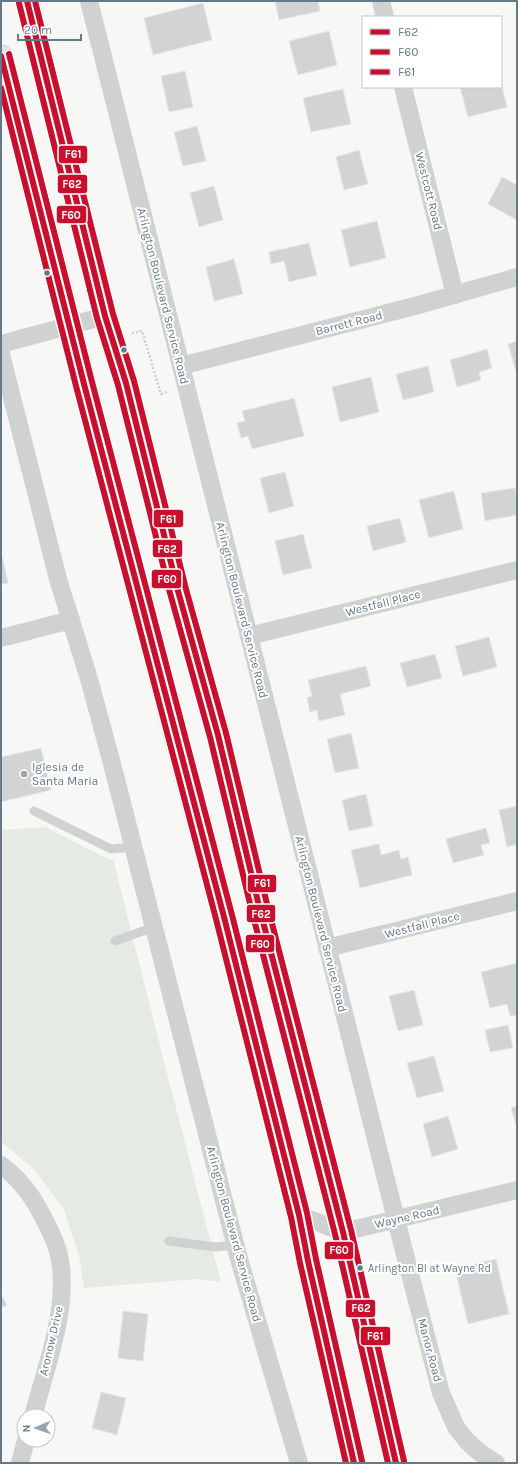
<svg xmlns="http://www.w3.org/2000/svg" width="518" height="1464" font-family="Karla,sans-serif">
  <rect width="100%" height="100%" fill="#f7f7f6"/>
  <path fill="#e6eae4" d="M45 827 110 860 113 859 161 1050 221 1282 198 1279 84 1288 79 1256 64 1210 35 1170 1 1142V830Z"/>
  <g fill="#d2d3d3" stroke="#e6e6e6">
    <path d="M275 1H318L320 11 279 20Z"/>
    <path d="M203 3 212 40 153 55 144 18Z"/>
    <path d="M329 31 337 65 298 75 289 41Z"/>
    <path d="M185 71 193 107 169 112 161 76Z"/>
    <path d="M501 82 507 107 468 117 460 87H501Z"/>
    <path d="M343 89 351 124 311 132 303 98Z"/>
    <path d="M197 126 206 161 183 166 174 132Z"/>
    <path d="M359 150 368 184 344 190 336 157Z"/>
    <path d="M502 177 517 185V220L488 204Z"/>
    <path d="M214 186 223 220 199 227 190 193Z"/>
    <path d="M377 221 386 258 350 267 341 230Z"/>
    <path d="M309 243 317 275 289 282 284 261 271 264 269 252Z"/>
    <path d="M234 259 243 294 214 301 206 267Z"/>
    <path d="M517 341V375L508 344Z"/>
    <path d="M487 349 492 368 479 372 481 380 457 387 450 360Z"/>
    <path d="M428 366 434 392 403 400 396 374Z"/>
    <path d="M371 377 379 412 340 422 332 387Z"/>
    <path d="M294 398 304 436 252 449 248 436 241 438 237 423 245 421 242 411Z"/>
    <path d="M285 472 294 506 269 513 260 478Z"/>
    <path d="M515 488 517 501V515L485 521 481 493Z"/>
    <path d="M454 491 463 529 429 538 419 500Z"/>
    <path d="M400 518 406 542 373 551 367 526Z"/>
    <path d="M303 534 312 568 283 575 275 541Z"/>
    <path d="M2 555 8 583 1 584V556Z"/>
    <path d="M489 637 497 667 463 676 455 646Z"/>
    <path d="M435 654 442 678 407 687 400 663Z"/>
    <path d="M366 666 371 686 340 694 345 715 319 721 317 710 310 712 307 698 312 696 308 680Z"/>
    <path d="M351 733 359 768 335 773 327 739Z"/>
    <path d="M41 748 51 790 1 802V757Z"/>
    <path d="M366 794 373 826 349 831 342 800Z"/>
    <path d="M517 806V844L507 847 499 810Z"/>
    <path d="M486 828 490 843 481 845 484 855 453 863 446 839Z"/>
    <path d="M379 844 381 855 399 850 401 859 408 857 412 875 360 888 351 850Z"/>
    <path d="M517 963V1015L510 1016 507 1004 490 1008 481 972Z"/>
    <path d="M414 990 423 1025 398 1031 389 996Z"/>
    <path d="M508 1025 513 1048 490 1052 485 1030Z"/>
    <path d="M434 1056 444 1091 417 1098 407 1063Z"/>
    <path d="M517 1106V1128L511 1108Z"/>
    <path d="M448 1116 458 1149 432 1157 423 1124Z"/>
    <path d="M496 1259 509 1314 468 1324 455 1269Z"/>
    <path d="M1 1294 7 1305 1 1308Z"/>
    <path d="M123 1311 148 1314 143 1361 118 1358Z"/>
    <path d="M101 1392 126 1398 117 1435 92 1428Z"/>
  </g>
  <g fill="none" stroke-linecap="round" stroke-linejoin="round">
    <g stroke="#d4d5d5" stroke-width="24">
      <g id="trunk">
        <path d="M27 1 105 316 126 383 178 591 218 735 259 906 343 1232 396 1463"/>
        <path d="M1 56 70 325 84 384 192 799 224 917 299 1215 308 1261 354 1463"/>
      </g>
    </g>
    <path stroke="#cccecf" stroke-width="2.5" stroke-dasharray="2 2" stroke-linecap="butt" d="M132 333 142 331 161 394 167 392"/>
    <g stroke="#d0d2d2" stroke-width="9">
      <path d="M34 811 111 849 134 847"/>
      <path d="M115 941 154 927"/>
      <path d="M169 1241 215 1247 236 1245"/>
    </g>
    <g stroke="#d0d2d2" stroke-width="18">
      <path d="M89 1 403 1247 441 1393 456 1427 467 1441 479 1452 496 1463"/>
      <path d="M381 1 385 17"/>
      <path d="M403 87 455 295"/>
      <path d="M1 344 105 316"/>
      <path d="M1 354 58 579 89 679 111 760 239 1259 299 1463"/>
      <path d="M181 366 415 306 517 277"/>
      <path d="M249 636 517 570"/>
      <path d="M1 638 71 620"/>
      <path d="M327 948 517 901"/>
      <path d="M1 1165C20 1179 34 1198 44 1219 50 1230 56 1243 59 1255 70 1307 46 1366 33 1416"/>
      <path d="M299 1215 343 1232 517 1190"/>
      <path d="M20 1463 26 1440"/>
    </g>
    <use href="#trunk" stroke="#e3e3e3" stroke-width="22"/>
    <g stroke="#fff" stroke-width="9">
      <g id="bus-1">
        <path d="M27 1 105 316 126 383 178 591 218 735 259 906 343 1232 396 1463"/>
        <path d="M1 56 84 384 224 917 299 1215 308 1261 354 1463"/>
      </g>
    </g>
    <g stroke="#fff" stroke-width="9">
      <g id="bus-2">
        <path d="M19 3 97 318 118 385 170 593 210 737 251 908 335 1234 388 1463"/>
        <path d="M1 88 76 386 216 919 291 1217 300 1263 346 1463"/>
      </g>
    </g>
    <g stroke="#fff" stroke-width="9">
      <g id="bus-3">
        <path d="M35 1 113 314 134 381 186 589 226 733 267 904 351 1230 404 1461"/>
        <path d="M9 54 92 382 232 915 307 1213 316 1259 362 1461"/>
      </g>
    </g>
    <use href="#bus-1" stroke="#c8102e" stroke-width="6"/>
    <use href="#bus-2" stroke="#c8102e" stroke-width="6"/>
    <use href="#bus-3" stroke="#c8102e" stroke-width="6"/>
  </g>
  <g fill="#657988" stroke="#fff" stroke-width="1.5">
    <circle cx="47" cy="273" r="3.5"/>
    <circle cx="124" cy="350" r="3.5"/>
    <circle cx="360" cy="1268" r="3.5"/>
  </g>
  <circle fill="#98a5ae" stroke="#fff" stroke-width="1.5" cx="24" cy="774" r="4"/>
  <g text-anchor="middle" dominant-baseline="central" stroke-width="4" stroke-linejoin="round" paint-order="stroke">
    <g font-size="11" fill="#657988" stroke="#fff" text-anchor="start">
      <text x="368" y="1268">Arlington Bl at Wayne Rd</text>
    </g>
    <g font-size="12" fill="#657988" stroke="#fff">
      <text transform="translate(429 191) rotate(76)">Westcott Road</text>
      <text transform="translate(163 296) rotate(76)">Arlington Boulevard Service Road</text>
      <text transform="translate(349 323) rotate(-14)">Barrett Road</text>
      <text transform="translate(383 603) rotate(-14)">Westfall Place</text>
      <text transform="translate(242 610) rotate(76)">Arlington Boulevard Service Road</text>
      <text transform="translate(321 924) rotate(76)">Arlington Boulevard Service Road</text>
      <text transform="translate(422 925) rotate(-14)">Westfall Place</text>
      <text transform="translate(407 1217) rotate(-13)">Wayne Road</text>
      <text transform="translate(234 1234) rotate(75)">Arlington Boulevard Service Road</text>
      <text transform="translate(51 1341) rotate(-77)">Aronow Drive</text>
      <text transform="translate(430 1350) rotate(75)">Manor Road</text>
    </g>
    <g font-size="12" fill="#657988" stroke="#fff" text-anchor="start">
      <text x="32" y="767">Iglesia de<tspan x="32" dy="14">Santa Maria</tspan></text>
    </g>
  </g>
  <g stroke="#fff" stroke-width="1.5">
    <rect x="58" y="145" width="30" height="19" rx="4" fill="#c8102e"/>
    <rect x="57" y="174" width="31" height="20" rx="4" fill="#c8102e"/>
    <rect x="56" y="205" width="31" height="19" rx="4" fill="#c8102e"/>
    <rect x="153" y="509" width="31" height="19" rx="4" fill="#c8102e"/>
    <rect x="152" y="539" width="31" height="19" rx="4" fill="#c8102e"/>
    <rect x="151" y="569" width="31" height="20" rx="4" fill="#c8102e"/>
    <rect x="247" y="874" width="30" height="19" rx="4" fill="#c8102e"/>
    <rect x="246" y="904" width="30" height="19" rx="4" fill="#c8102e"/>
    <rect x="245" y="934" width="30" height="19" rx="4" fill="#c8102e"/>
    <rect x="324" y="1241" width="30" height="19" rx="4" fill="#c8102e"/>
    <rect x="345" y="1299" width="31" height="19" rx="4" fill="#c8102e"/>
    <rect x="360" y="1326" width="31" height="20" rx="4" fill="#c8102e"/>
  </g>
  <g font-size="11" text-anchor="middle" font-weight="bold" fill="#fff">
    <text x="73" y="158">F61</text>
    <text x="72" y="188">F62</text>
    <text x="71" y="219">F60</text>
    <text x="168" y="523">F61</text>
    <text x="167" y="553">F62</text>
    <text x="167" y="583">F60</text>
    <text x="262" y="887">F61</text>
    <text x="261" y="918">F62</text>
    <text x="260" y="948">F60</text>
    <text x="339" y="1254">F60</text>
    <text x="361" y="1312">F62</text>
    <text x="375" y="1340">F61</text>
  </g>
  <rect width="518" height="1464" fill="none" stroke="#657988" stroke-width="4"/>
  <rect x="362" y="16" width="140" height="72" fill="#ffffff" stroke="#c1c9cf"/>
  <rect x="370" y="29" width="20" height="6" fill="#c8102e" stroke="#c1c9cf"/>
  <text x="398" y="36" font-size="12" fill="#657988">F62</text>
  <rect x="370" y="49" width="20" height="6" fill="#c8102e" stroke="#c1c9cf"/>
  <text x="398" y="56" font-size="12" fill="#657988">F60</text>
  <rect x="370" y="69" width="20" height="6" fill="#c8102e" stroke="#c1c9cf"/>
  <text x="398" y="76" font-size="12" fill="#657988">F61</text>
  <g transform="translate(36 1428) rotate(268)"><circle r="19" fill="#ffffff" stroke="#c1c9cf"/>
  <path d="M0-3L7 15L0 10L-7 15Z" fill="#98a5ae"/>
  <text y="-6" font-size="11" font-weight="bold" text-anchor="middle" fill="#657988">N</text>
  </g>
  <path d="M18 34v6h63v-6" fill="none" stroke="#657988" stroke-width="2"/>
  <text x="24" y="34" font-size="12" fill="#657988" stroke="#ffffff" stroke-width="3" paint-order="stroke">20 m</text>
</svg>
